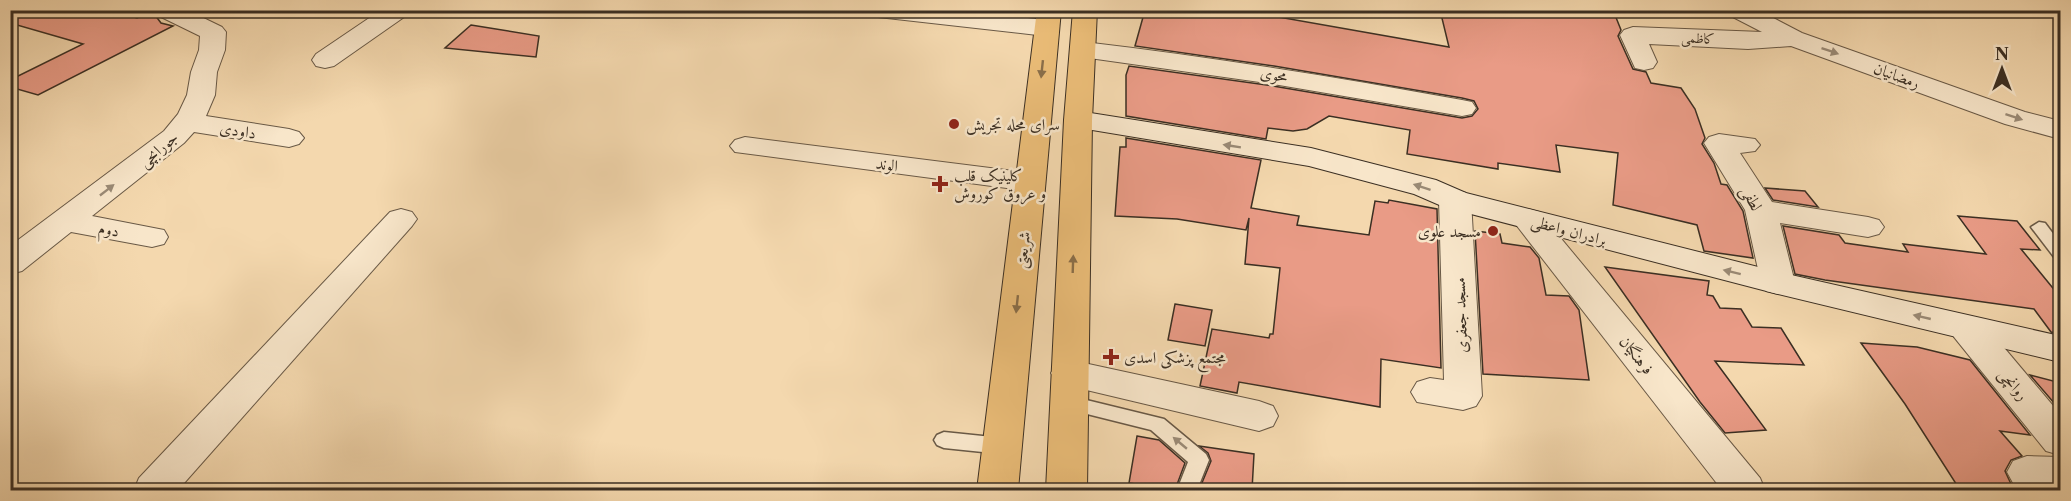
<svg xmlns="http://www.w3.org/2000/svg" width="2071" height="501" font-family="'Libre Caslon Text',Amiri,serif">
  <rect width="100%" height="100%" fill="#f4d8ae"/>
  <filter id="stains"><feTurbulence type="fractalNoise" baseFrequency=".00333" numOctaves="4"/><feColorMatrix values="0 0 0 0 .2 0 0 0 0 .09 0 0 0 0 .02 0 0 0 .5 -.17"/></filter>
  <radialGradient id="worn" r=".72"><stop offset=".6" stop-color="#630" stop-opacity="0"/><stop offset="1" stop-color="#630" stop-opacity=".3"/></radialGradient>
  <g fill="#e99b86" stroke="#3b2f23" stroke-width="1.5">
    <path d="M10 10H108L137 18 152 11 161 23 173 26 38 95 10 87V80L83 44 10 23Z"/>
    <path d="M1145 10H1238L1449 47 1440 10H1613L1621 30 1618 36 1633 69 1646 72 1651 83 1681 88 1695 109 1705 138 1702 144 1714 163 1721 184 1727 185 1743 211 1753 258 1704 251 1697 225 1613 205 1618 153 1556 145 1560 172 1498 163V169L1407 154 1410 130 1329 116 1307 129 1293 131 1268 128 1266 139 1126 116V75L1129 66 1273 86 1462 118 1472 116 1478 109 1474 101 1462 98 1274 66 1135 46Z"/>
    <path d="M471 25 539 36 536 57 445 48Z"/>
    <path d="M1126 138 1261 160 1251 208 1299 216 1297 225 1369 235 1375 201 1388 203 1389 200 1437 209 1441 368 1381 359 1380 407 1239 382 1237 393 1200 386 1212 329 1269 338 1270 334H1273L1280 268 1245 264 1249 218 1246 230 1177 219 1115 216 1120 147H1126Z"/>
    <path d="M1765 188 1805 191 1818 207 1773 200Z"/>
    <path d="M1958 216 2017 221 2040 250 2021 249 2061 298V334L2051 332 2034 309 1825 280 1795 274 1783 226 1839 235 1845 243 1908 252 1903 244 1986 254Z"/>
    <path d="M1475 231 1500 234 1502 243 1530 247 1539 258 1546 295 1569 296 1579 310 1589 380 1483 374Z"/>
    <path d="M1605 267 1709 281 1707 295 1713 296 1720 308 1741 309 1752 327 1781 328 1804 365 1715 361 1766 430 1725 433 1700 402Z"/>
    <path d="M1175 304 1212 310 1205 346 1168 340Z"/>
    <path d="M1861 343 1917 347 1970 360 2030 435 2000 431 2022 456 2011 460 2005 471 2011 484 2026 490H2035H1960L1905 404Z"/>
    <path d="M2030 375 2061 383V411Z"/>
    <path d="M1137 436 1159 440 1185 463 1175 490 1129 483Z"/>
    <path d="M1199 446 1254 454 1252 490H1199L1211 461 1208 453Z"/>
  </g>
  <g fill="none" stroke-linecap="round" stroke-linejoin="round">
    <g stroke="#695946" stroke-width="3">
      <g id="lane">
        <path d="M2039 222 2045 223 2060 243V258L2054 257 2031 227Z"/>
        <path d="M1070 396 1164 419 1206 454 1209 460 1197 490H1177L1188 462 1151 430 1063 408 1060 403 1063 398Z"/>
        <path d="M944 432 1002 438 1009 441 1012 446 1009 451 1002 454 944 448 937 445 934 440 937 435Z"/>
      </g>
    </g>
    <g stroke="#695946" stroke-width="2">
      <g id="street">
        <path d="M154 10H187L222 27 226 32 225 50 217 72 215 95 206 116 289 129 299 132 304 138 299 144 289 147 194 132 184 143 92 216 164 230 168 237 164 244 152 247 71 232 22 271 10 274V246L164 131 178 114 187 95 191 72 199 50 200 36 157 15Z"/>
        <path d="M381 10H410L407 15 334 66 325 68 316 66 312 60 316 54Z"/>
        <path d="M866 10H953L1046 20 1055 23 1059 28 1055 33 1046 36 878 17 869 15Z"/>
        <path d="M1726 10H1758L1802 33 2025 112 2060 121V139L2005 124 1791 46 1748 49 1649 44 1657 62 1653 68 1644 70 1635 68 1620 35 1624 30 1633 27 1762 32 1729 15Z"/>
        <path d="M1084 42C1211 57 1336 77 1462 100L1472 102 1476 108 1472 114 1462 116 1273 84 1075 56 1071 50 1075 44Z"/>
        <path d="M1719 134 1755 139 1760 145 1755 151 1740 153 1772 202 1868 217 1879 220 1884 227 1879 234 1868 237 1780 223 1795 283 1790 291 1778 294 1766 291 1761 283 1745 210 1704 143 1709 137Z"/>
        <path d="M745 137 1030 173 1041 175 1045 182 1041 189 1030 191 735 152 730 146 735 140Z"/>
        <path d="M1455 190 1466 193 1471 200 1482 396 1476 406 1463 410 1417 402 1411 392 1417 382 1430 378 1444 380 1439 200 1444 193Z"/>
        <path d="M401 209 412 212 417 219 412 226 178 490H134L139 478 390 212Z"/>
        <path d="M1528 209 1539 212 1760 478 1765 490H1722L1517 226 1512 219 1517 212Z"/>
        <path d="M1967 316 1980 319 2060 414V455L2046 451 1954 337 1949 328 1954 319Z"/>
        <path d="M1070 360 1259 401 1273 406 1278 416 1273 426 1259 431 1057 383 1051 373 1057 363Z"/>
        <path d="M2027 456 2060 457V489L2027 488 2013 483 2007 472 2013 461Z"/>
      </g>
    </g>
    <g stroke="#3b2f23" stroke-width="2">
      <path id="secondary" d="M1078 111 1311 148 1436 180 1466 193 1778 272 2060 336V362L1778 294 1444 207 1414 194 1309 166 1068 126 1064 120 1068 114Z"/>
    </g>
    <g stroke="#3b2f23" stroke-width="2">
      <g id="primary">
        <path d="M1037 10H1061L1018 490H977Z"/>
        <path d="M1073 10H1097L1092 120 1087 490H1046L1064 120Z"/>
      </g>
    </g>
    <use href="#lane" fill="#f8e6ca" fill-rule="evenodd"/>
    <use href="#street" fill="#f8e6ca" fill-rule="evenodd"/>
    <use href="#secondary" fill="#f8e6ca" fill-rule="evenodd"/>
    <use href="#primary" fill="#eabc77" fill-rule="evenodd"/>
  </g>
  <defs><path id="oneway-solid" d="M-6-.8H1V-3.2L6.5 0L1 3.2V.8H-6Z" transform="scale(1.5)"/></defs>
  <g fill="#9a8a76">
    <use href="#oneway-solid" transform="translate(1830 51) rotate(19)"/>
    <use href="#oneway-solid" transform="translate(2014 117) rotate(18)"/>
    <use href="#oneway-solid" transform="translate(1232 146) rotate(-171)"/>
    <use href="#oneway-solid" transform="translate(1422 187) rotate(-162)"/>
    <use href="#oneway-solid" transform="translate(107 190) rotate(-38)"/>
    <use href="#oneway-solid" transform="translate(1732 272) rotate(-166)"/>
    <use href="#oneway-solid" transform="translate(1922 317) rotate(-167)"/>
    <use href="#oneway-solid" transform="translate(1180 443) rotate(-140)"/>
  </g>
  <g fill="#8a6e49">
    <use href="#oneway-solid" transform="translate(1042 69) rotate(96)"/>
    <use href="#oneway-solid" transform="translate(1073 264) rotate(-88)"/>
    <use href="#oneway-solid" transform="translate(1017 304) rotate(96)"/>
  </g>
  <g fill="#8f2418" stroke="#f8e6ca" stroke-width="2">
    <circle cx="954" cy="124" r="6"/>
    <path d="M937 175h6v6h6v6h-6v6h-6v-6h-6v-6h6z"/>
    <circle cx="1493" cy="231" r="6"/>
    <path d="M1108 348h6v6h6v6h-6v6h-6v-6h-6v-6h6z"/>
  </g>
  <g text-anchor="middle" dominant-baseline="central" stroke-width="5" stroke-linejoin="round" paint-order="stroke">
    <g font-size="14" fill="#3b2f23" stroke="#f8e6ca">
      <text transform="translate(1698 38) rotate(3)">کاظمی</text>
    </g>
    <g font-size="16" fill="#3b2f23" stroke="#f8e6ca">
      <text transform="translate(1274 74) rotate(9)">محوی</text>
      <text transform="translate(1897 75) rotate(20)">رمضانیان</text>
      <text transform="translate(238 130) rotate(9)">داودی</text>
      <text transform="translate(158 149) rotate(-40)">جورابچی</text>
      <text transform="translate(887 164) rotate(7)">الوند</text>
      <text transform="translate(1752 198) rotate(61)">لطفی</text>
      <text transform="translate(109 229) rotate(11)">دوم</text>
      <text transform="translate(1569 230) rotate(15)">برادران واعظی</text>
      <text transform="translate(1022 250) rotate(-84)">شریعتی</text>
      <text transform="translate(1460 315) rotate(-92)">مسجد جعفری</text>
      <text transform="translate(1637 355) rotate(51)">فرهنگیان</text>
      <text transform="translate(2014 384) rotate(50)">روانچی</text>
    </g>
    <g font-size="16" fill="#3b2f23" stroke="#f8e6ca" text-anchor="start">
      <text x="966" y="124">سرای محله تجریش</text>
      <text x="954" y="175">کلینیک قلب<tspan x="954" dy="18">و عروق کوروش</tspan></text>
      <text x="1481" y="231" text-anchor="end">مسجد علوی</text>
      <text x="1124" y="357">مجتمع پزشکی اسدی</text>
    </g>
  </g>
  <rect width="2071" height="501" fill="none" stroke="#f4d8ae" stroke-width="36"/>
  <rect x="12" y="12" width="2047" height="477" fill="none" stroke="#3b2f23" stroke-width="3"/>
  <rect x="18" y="18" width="2035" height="465" fill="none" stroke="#3b2f23" stroke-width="1.5"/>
  <g transform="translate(2002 69)" stroke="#f8e6ca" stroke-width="4.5" paint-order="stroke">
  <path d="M0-4.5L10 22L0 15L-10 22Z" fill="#3b2f23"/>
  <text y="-9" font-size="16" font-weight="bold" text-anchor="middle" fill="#3b2f23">N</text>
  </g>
  <rect width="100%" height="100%" filter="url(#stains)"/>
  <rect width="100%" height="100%" fill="url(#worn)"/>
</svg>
